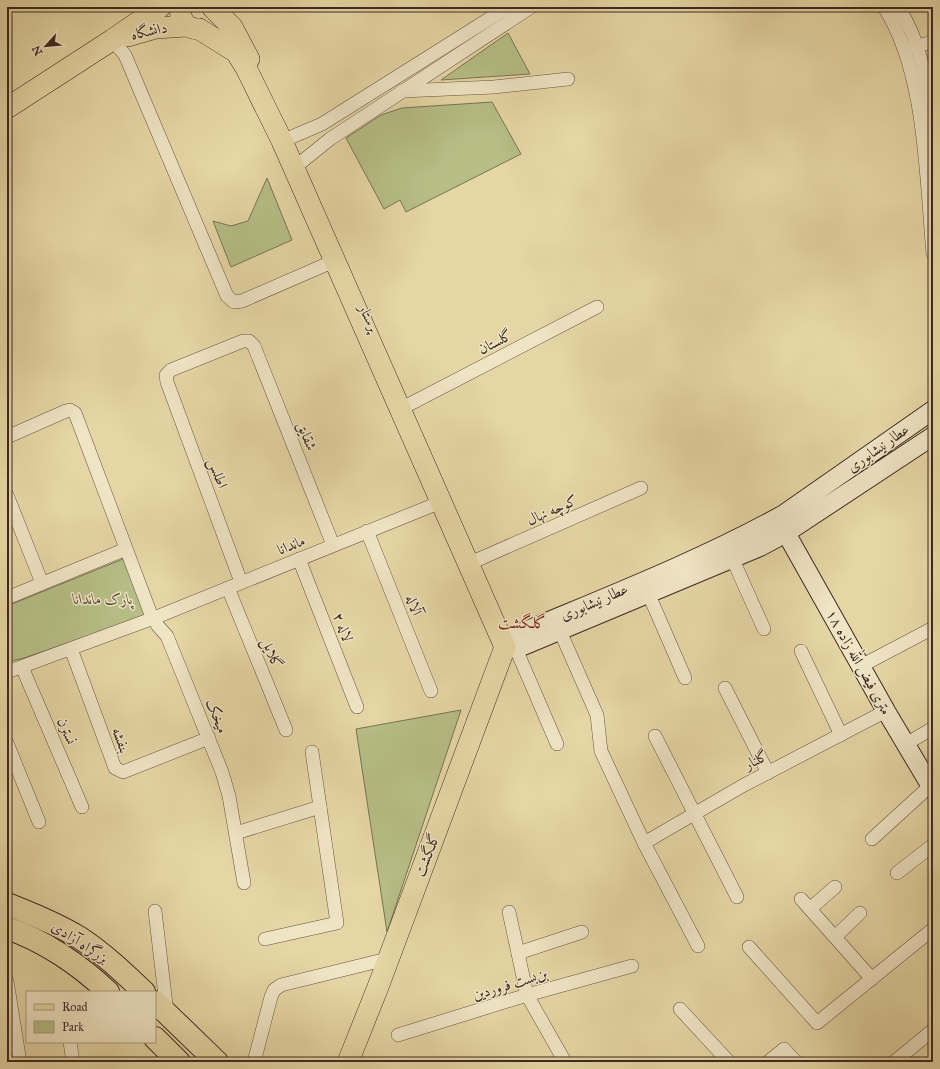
<svg xmlns="http://www.w3.org/2000/svg" width="940" height="1069" font-family="'IM FELL Great Primer',Amiri,serif">
  <rect width="100%" height="100%" fill="#e6d6a5"/>
  <filter id="stains"><feTurbulence type="fractalNoise" baseFrequency=".005" numOctaves="4"/><feColorMatrix values="0 0 0 0 .2 0 0 0 0 .09 0 0 0 0 .02 0 0 0 .5 -.17"/></filter>
  <radialGradient id="worn" r=".72"><stop offset=".6" stop-color="#630" stop-opacity="0"/><stop offset="1" stop-color="#630" stop-opacity=".3"/></radialGradient>
  <g fill="#b6be86" stroke="#797454">
    <path d="M508 33 530 74 441 80Z"/>
    <path d="M492 102 521 154 406 212 400 200 384 209 346 138 381 115 402 108Z"/>
    <path d="M267 178 292 240 231 267 213 221 231 226 248 221Z"/>
    <path d="M123 559 146 616 24 658 7 662V606Z"/>
    <path d="M461 710 387 932 356 729Z"/>
  </g>
  <g fill="none" stroke-linecap="round" stroke-linejoin="round">
    <g stroke="#665444" stroke-width="14">
      <g id="street">
        <path d="M884 7C926 72 926 178 933 254"/>
        <path d="M898 7C922 43 927 85 933 127"/>
        <path d="M112 40 125 55 227 296 234 302 242 301 334 261"/>
        <path d="M909 48 933 42"/>
        <path d="M402 91 494 87 568 79"/>
        <path d="M282 141 322 124 508 7"/>
        <path d="M294 168 330 139 531 7"/>
        <path d="M408 405 597 307"/>
        <path d="M7 437 66 411 70 410 75 413 150 612 158 626 167 636 222 772 229 796 244 883"/>
        <path d="M7 495 42 583"/>
        <path d="M367 531 431 691"/>
        <path d="M299 559 357 707"/>
        <path d="M477 560 641 488"/>
        <path d="M733 560 764 629"/>
        <path d="M241 582 167 382 166 375 171 370 243 341H249L254 346 333 545"/>
        <path d="M228 588 286 730"/>
        <path d="M649 595 685 678"/>
        <path d="M7 598 126 549"/>
        <path d="M560 631 597 715 601 751 644 843 698 946"/>
        <path d="M71 649 115 768 123 772 209 738"/>
        <path d="M516 649 557 744"/>
        <path d="M801 651 841 735"/>
        <path d="M861 666 933 628"/>
        <path d="M22 667 82 807"/>
        <path d="M7 672 154 618 441 502"/>
        <path d="M725 688 768 773"/>
        <path d="M655 736 737 897"/>
        <path d="M7 743 39 822"/>
        <path d="M906 744 933 728"/>
        <path d="M236 833 320 807"/>
        <path d="M872 839 930 786"/>
        <path d="M644 843 744 785 886 711"/>
        <path d="M897 873 933 845"/>
        <path d="M801 899 872 979"/>
        <path d="M811 908 835 887"/>
        <path d="M155 911 167 1013"/>
        <path d="M509 912 527 995 565 1062"/>
        <path d="M835 937 860 913"/>
        <path d="M265 939 337 923 312 752"/>
        <path d="M749 947 817 1023 933 929"/>
        <path d="M518 953 582 932"/>
        <path d="M7 981 20 1062"/>
        <path d="M680 1009 729 1062"/>
        <path d="M398 1035 527 995 632 966"/>
        <path d="M70 1042 73 1062"/>
        <path d="M254 1062 271 997 274 990 281 985 387 959"/>
        <path d="M768 1062 784 1049 796 1062"/>
        <path d="M894 1062 933 1030"/>
      </g>
    </g>
    <g stroke="#3c2923" stroke-width="20">
      <g id="secondary">
        <path d="M933 410 784 514C697 562 603 598 511 637L505 647 516 649 760 547 786 533 933 436"/>
        <path d="M786 533 886 711 933 790"/>
      </g>
    </g>
    <g stroke="#3c2923" stroke-width="22">
      <g id="primary">
        <path d="M181 7C179 19 185 29 199 29"/>
        <path d="M213 8 232 27 249 59"/>
        <path d="M199 29 236 52 246 68 282 141 505 647 378 987 348 1062"/>
        <path d="M128 36 156 28 186 26"/>
        <path d="M7 108 112 40 160 7"/>
      </g>
    </g>
    <g stroke="#3c2923" stroke-width="24">
      <g id="highway">
        <path d="M7 904C32 914 57 924 80 938 103 953 124 973 144 992"/>
        <path d="M7 928C43 940 80 965 108 992"/>
        <path d="M155 1002 217 1062"/>
        <path d="M155 1038 179 1062"/>
      </g>
    </g>
    <use href="#street" stroke="#efe4c4" stroke-width="13"/>
    <use href="#secondary" stroke="#efe4c4" stroke-width="18"/>
    <use href="#primary" stroke="#e6d6a5" stroke-width="21"/>
    <use href="#highway" stroke="#e6d6a5" stroke-width="22"/>
  </g>
  <g text-anchor="middle" dominant-baseline="central" stroke-width="3" stroke-linejoin="round" paint-order="stroke">
    <g font-size="15" fill="#3c2923" stroke="#efe4c4">
      <text transform="translate(149 31) rotate(-12)">دانشگاه</text>
      <text transform="translate(369 318) rotate(66)">پرستار</text>
      <text transform="translate(495 342) rotate(-27)">گلستان</text>
      <text transform="translate(307 436) rotate(68)">شقایق</text>
      <text transform="translate(878 448) rotate(-35)">عطار نیشابوری</text>
      <text transform="translate(218 473) rotate(70)">اطلس</text>
      <text transform="translate(552 510) rotate(-24)">کوچه نهال</text>
      <text transform="translate(291 545) rotate(-22)">ماندانا</text>
      <text transform="translate(594 602) rotate(-23)">عطار نیشابوری</text>
      <text transform="translate(414 605) rotate(68)">آلاله</text>
      <text transform="translate(343 627) rotate(69)">لاله ۲</text>
      <text transform="translate(272 653) rotate(68)">گلایل</text>
      <text transform="translate(859 662) rotate(61)">۱۸ متری فیض الله زاده</text>
      <text transform="translate(217 716) rotate(68)">میخک</text>
      <text transform="translate(67 731) rotate(67)">نسترن</text>
      <text transform="translate(121 740) rotate(70)">بنفشه</text>
      <text transform="translate(756 760) rotate(-27)">گلنار</text>
      <text transform="translate(427 855) rotate(-69)">گلگشت</text>
      <text transform="translate(80 942) rotate(33)">بزرگراه آزادی</text>
      <text transform="translate(510 984) rotate(-17)">بن‌بست فروردین</text>
    </g>
    <g font-size="15" font-style="italic" fill="#544737" stroke="#efe4c4">
      <text x="103" y="599">پارک ماندانا</text>
    </g>
    <g font-size="16" fill="#7a1f14" stroke="#efe4c4">
      <text x="522" y="622">گلگشت</text>
    </g>
  </g>
  <rect width="940" height="1069" fill="none" stroke="#e6d6a5" stroke-width="24"/>
  <rect x="8" y="8" width="924" height="1053" fill="none" stroke="#3c2923" stroke-width="2"/>
  <rect x="12" y="12" width="916" height="1045" fill="none" stroke="#3c2923"/>
  <rect x="26" y="991" width="130" height="52" fill="#efe4c4" stroke="#a79984"/>
  <rect x="34" y="1004" width="20" height="6" fill="#e6d6a5" stroke="#a79984"/>
  <text x="62" y="1011" font-size="12" fill="#3c2923">Road</text>
  <rect x="34" y="1021" width="20" height="12" fill="#b6be86" stroke="#a79984"/>
  <text x="62" y="1031" font-size="12" fill="#3c2923">Park</text>
  <g transform="translate(46 46) rotate(243)" stroke="#efe4c4" stroke-width="3" paint-order="stroke">
  <path d="M0-3L7 15L0 10L-7 15Z" fill="#3c2923"/>
  <text y="-6" font-size="11" font-weight="bold" text-anchor="middle" fill="#3c2923">N</text>
  </g>
  <rect width="100%" height="100%" filter="url(#stains)"/>
  <rect width="100%" height="100%" fill="url(#worn)"/>
</svg>
